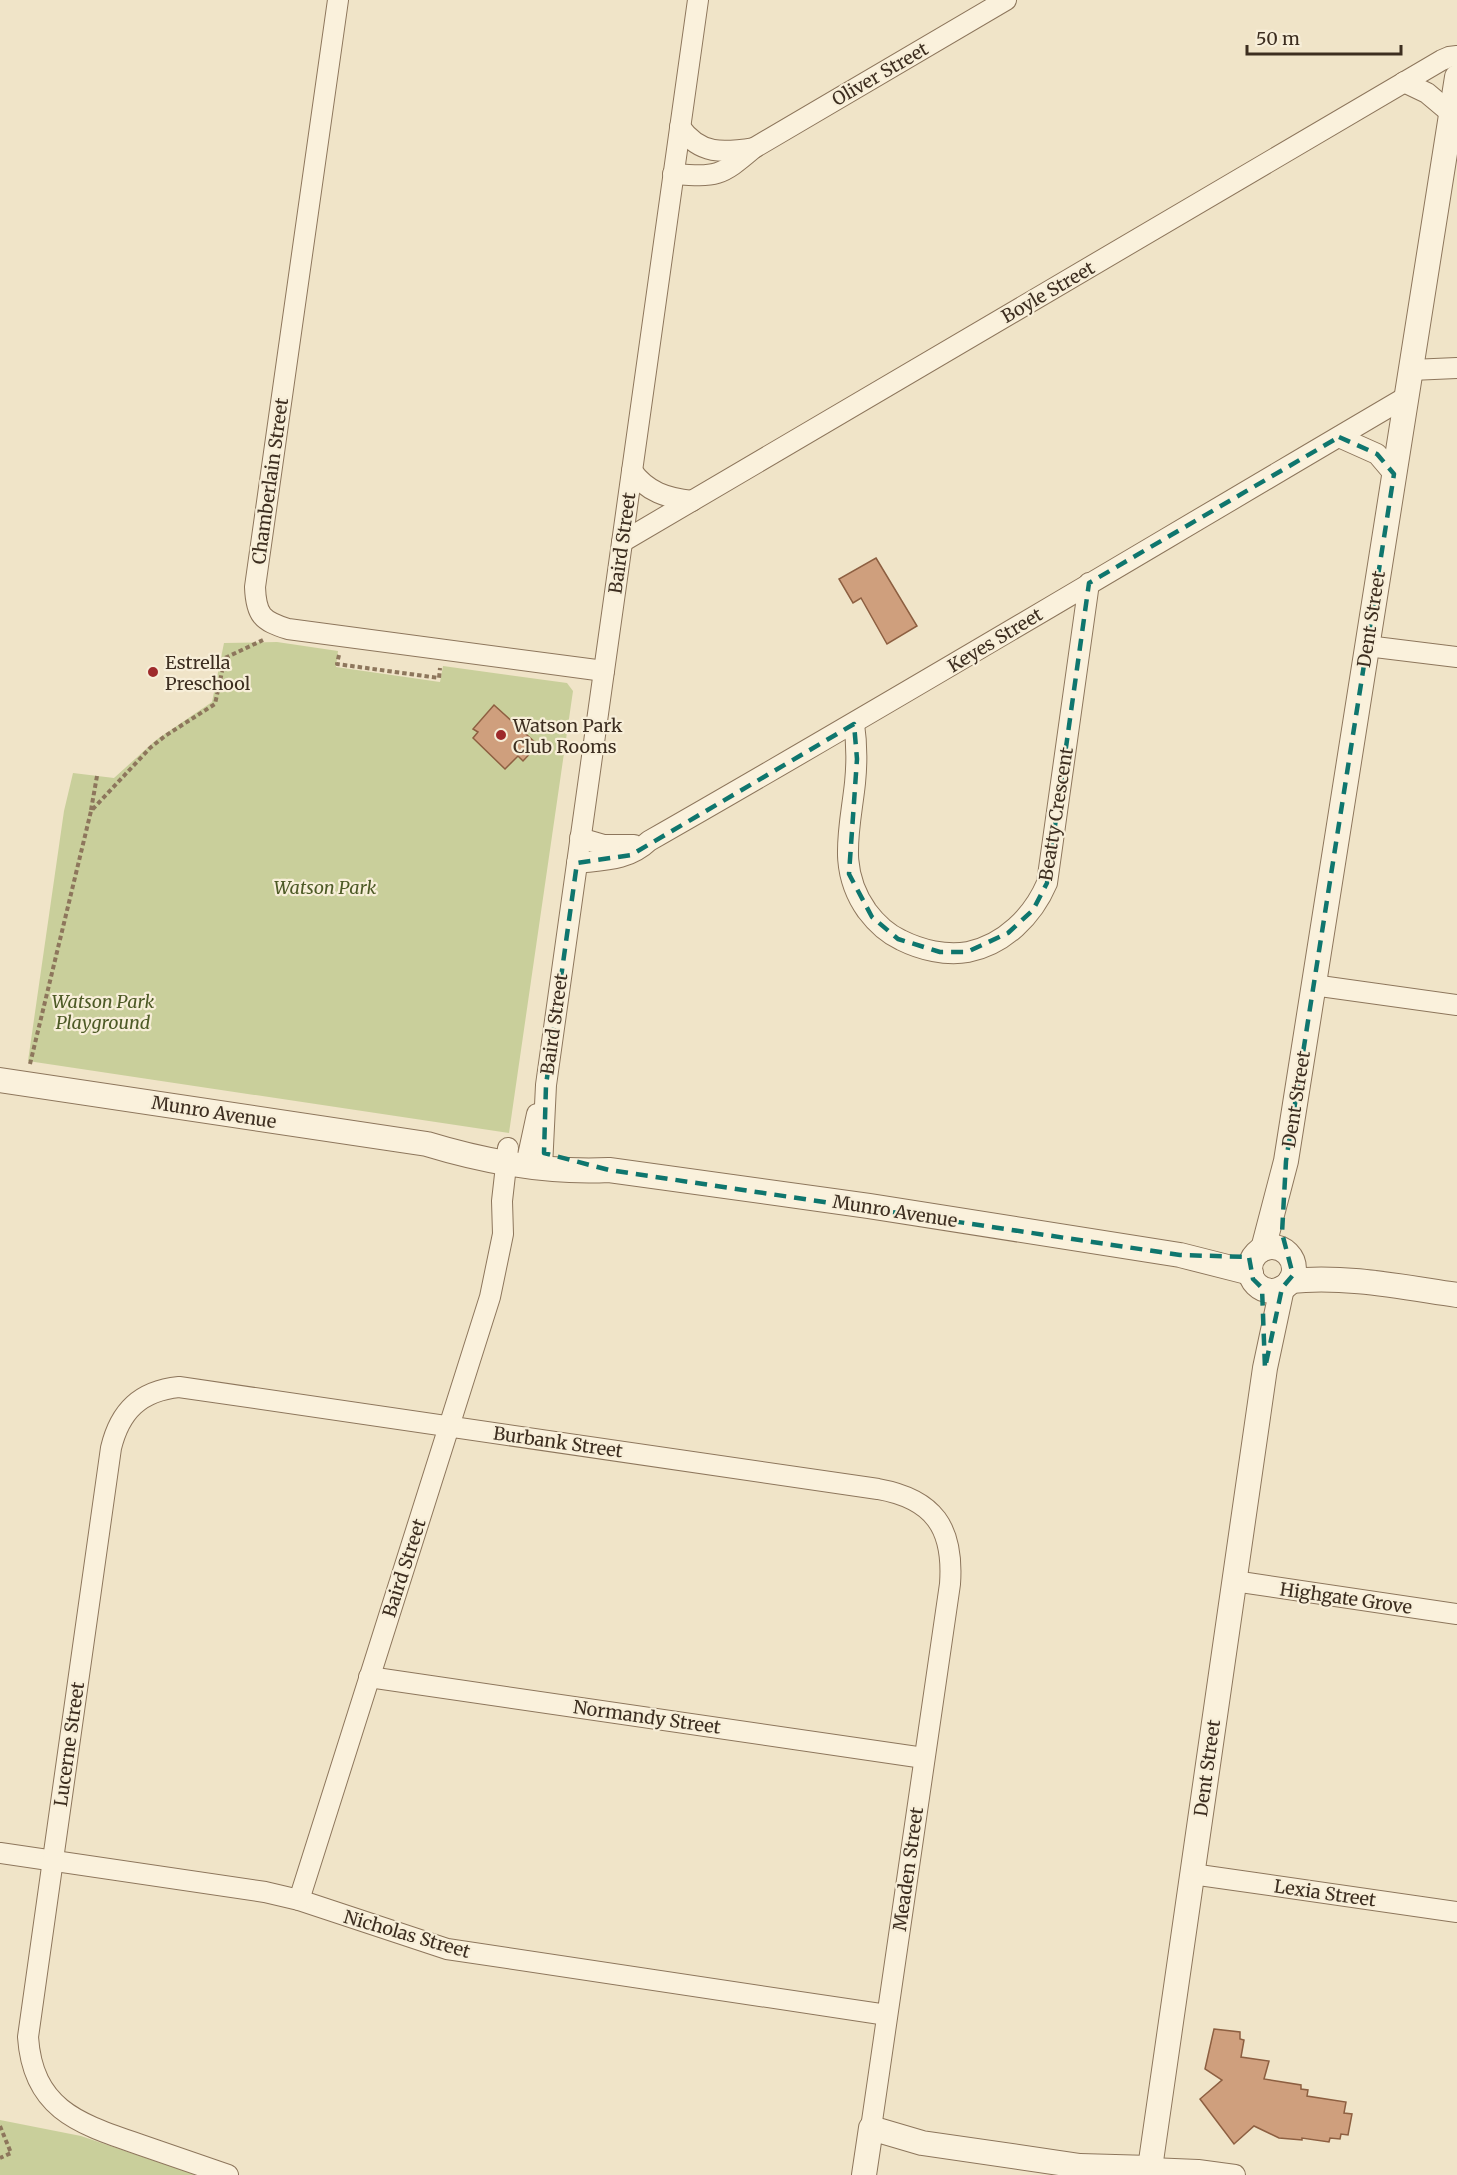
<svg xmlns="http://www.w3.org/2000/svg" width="1457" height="2175" font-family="Merriweather,serif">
  <rect width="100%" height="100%" fill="#f0e4c8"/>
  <g fill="#c9cf9b">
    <path d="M277 642 338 651 336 667 440 682 443 666 567 683 573 691 509 1133 28 1061 64 811 73 773 114 778 156 740 212 702 224 643Z"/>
    <path d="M0 2120 81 2136 196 2175H0Z"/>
  </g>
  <g fill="#cf9f7d" stroke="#8d5f41" stroke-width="1.5">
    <path d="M876 558 917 626 887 644 861 598 853 603 839 579Z"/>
    <path d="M494 705 538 745 523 761 518 756 505 769 473 738 478 732 473 729Z"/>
    <path d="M1214 2029 1240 2032V2039L1244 2040 1241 2057 1269 2061 1264 2079 1301 2085V2089L1308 2090 1307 2096 1346 2102 1344 2113 1352 2114 1348 2135 1341 2134 1340 2139 1330 2138 1329 2142 1302 2138V2140L1279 2138 1254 2126 1234 2144 1200 2099 1222 2080 1205 2069Z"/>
  </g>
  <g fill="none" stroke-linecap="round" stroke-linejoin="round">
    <g stroke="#8d765c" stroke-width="22">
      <g id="minor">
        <path d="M338 0 255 587C256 615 262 621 288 629L604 671"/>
        <path d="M1404 82 1427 93 1452 114"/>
        <path d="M680 127C700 155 723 153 754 148"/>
        <path d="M673 174C717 177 720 177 754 148L1006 0"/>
        <path d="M1411 370 1457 368"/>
        <path d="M1339 437 1377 454 1394 474"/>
        <path d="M632 471C647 492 667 498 692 501"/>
        <path d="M622 542 1442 60 1449 57 1457 56"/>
        <path d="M1367 646 1457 657"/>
        <path d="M854 724C857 744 857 763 855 783 850 830 837 869 867 911 876 923 888 934 901 940 921 950 946 956 968 952 1004 945 1033 916 1047 883L1089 583"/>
        <path d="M580 838 604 845H634"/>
        <path d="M577 863C603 860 628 861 649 841 903 696 1154 545 1406 397"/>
        <path d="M1313 985 1457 1005"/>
        <path d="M526 1165 537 1114"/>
        <path d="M542 1167 546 1085 698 0"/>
        <path d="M1234 1581 1457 1614"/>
        <path d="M369 1677 924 1758"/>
        <path d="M0 1853 265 1892 299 1900 447 1949 887 2015"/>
        <path d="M1192 1874 1457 1912"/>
        <path d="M299 1900 490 1297 503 1234 502 1201 508 1148"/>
        <path d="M1150 2168 1198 2170 1235 2175"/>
        <path d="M228 2175C199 2165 170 2155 141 2145 81 2124 33 2111 28 2037L111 1448C120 1411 140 1391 179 1387L878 1489C934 1499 954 1528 950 1584L871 2128"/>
      </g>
    </g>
    <g stroke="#8d765c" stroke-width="26">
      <g id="tertiary">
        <path d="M0 1080 427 1144C486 1162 548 1173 609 1170L869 1206 1180 1255 1251 1273"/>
        <circle cx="1272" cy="1269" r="22"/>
        <path d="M1263 1249 1286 1161 1457 77"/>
        <path d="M1290 1281C1345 1275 1402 1287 1457 1295"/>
        <path d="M864 2175 871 2128 922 2143 1080 2166 1150 2168 1265 1368 1282 1288"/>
      </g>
    </g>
    <g stroke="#8d765c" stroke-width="4" stroke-dasharray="4.5 3" stroke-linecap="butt">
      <path d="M339 655 337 664 439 678 440 668"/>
      <path d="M91 810 97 776"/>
      <path d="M30 1064 91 811 150 748 165 736 215 704 225 658 263 640"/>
      <path d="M0 2126 11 2153 0 2158"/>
    </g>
    <use href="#minor" stroke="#faf1dc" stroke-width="20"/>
    <use href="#tertiary" stroke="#faf1dc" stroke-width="24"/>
  </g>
  <path fill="none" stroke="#0f766e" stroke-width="4.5" stroke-dasharray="12 8" stroke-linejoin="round" d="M1339 437 1377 454 1394 474 1286 1161 1282 1233 1293 1275 1282 1288 1265 1368 1262 1288 1253 1279 1249 1257 1180 1255 609 1170 544 1153 546 1085 577 863 631 855 854 724 857 759 849 874 872 917 898 939 940 952H967L1008 933 1033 910 1047 883 1089 583Z"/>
  <g fill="#9e2a2b" stroke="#f7eed8" stroke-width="2">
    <circle cx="153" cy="672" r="6"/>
    <circle cx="501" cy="735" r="6"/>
  </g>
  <g text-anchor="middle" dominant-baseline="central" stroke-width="4.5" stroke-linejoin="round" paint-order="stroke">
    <g font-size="18" fill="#3d2e20" stroke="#f7eed8">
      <text transform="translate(880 74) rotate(-30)">Oliver Street</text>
      <text transform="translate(1048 292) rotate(-30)">Boyle Street</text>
      <text transform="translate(270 481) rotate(-82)">Chamberlain Street</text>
      <text transform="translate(622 543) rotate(-82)">Baird Street</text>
      <text transform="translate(1371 619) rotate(-81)">Dent Street</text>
      <text transform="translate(995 640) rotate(-31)">Keyes Street</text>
      <text transform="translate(1056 814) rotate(-81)">Beatty Crescent</text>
      <text transform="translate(554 1024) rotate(-82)">Baird Street</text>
      <text transform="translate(1296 1099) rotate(-81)">Dent Street</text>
      <text transform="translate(214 1112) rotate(9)">Munro Avenue</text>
      <text transform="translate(895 1211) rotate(9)">Munro Avenue</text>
      <text transform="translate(558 1442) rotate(8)">Burbank Street</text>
      <text transform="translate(404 1568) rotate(-72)">Baird Street</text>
      <text transform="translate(1346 1598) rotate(8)">Highgate Grove</text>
      <text transform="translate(647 1717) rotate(8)">Normandy Street</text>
      <text transform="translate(69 1744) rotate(-82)">Lucerne Street</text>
      <text transform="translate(1207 1768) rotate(-82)">Dent Street</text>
      <text transform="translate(908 1869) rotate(-82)">Meaden Street</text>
      <text transform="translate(1325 1893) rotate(8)">Lexia Street</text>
      <text transform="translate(407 1934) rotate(16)">Nicholas Street</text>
    </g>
    <g font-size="18" fill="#3d2e20" stroke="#f7eed8" text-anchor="start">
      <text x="165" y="662">Estrella<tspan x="165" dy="21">Preschool</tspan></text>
      <text x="513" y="725">Watson Park<tspan x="513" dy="21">Club Rooms</tspan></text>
    </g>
    <g font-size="18" font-style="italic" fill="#4d5a26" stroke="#f7eed8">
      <text x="325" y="887">Watson Park</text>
      <text x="103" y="1001">Watson Park<tspan x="103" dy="21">Playground</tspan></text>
    </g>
  </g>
  <path d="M1247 45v9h154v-9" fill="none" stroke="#3d2e20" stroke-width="3"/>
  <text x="1256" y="45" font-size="18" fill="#3d2e20" stroke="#f7eed8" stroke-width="4.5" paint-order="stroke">50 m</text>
</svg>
